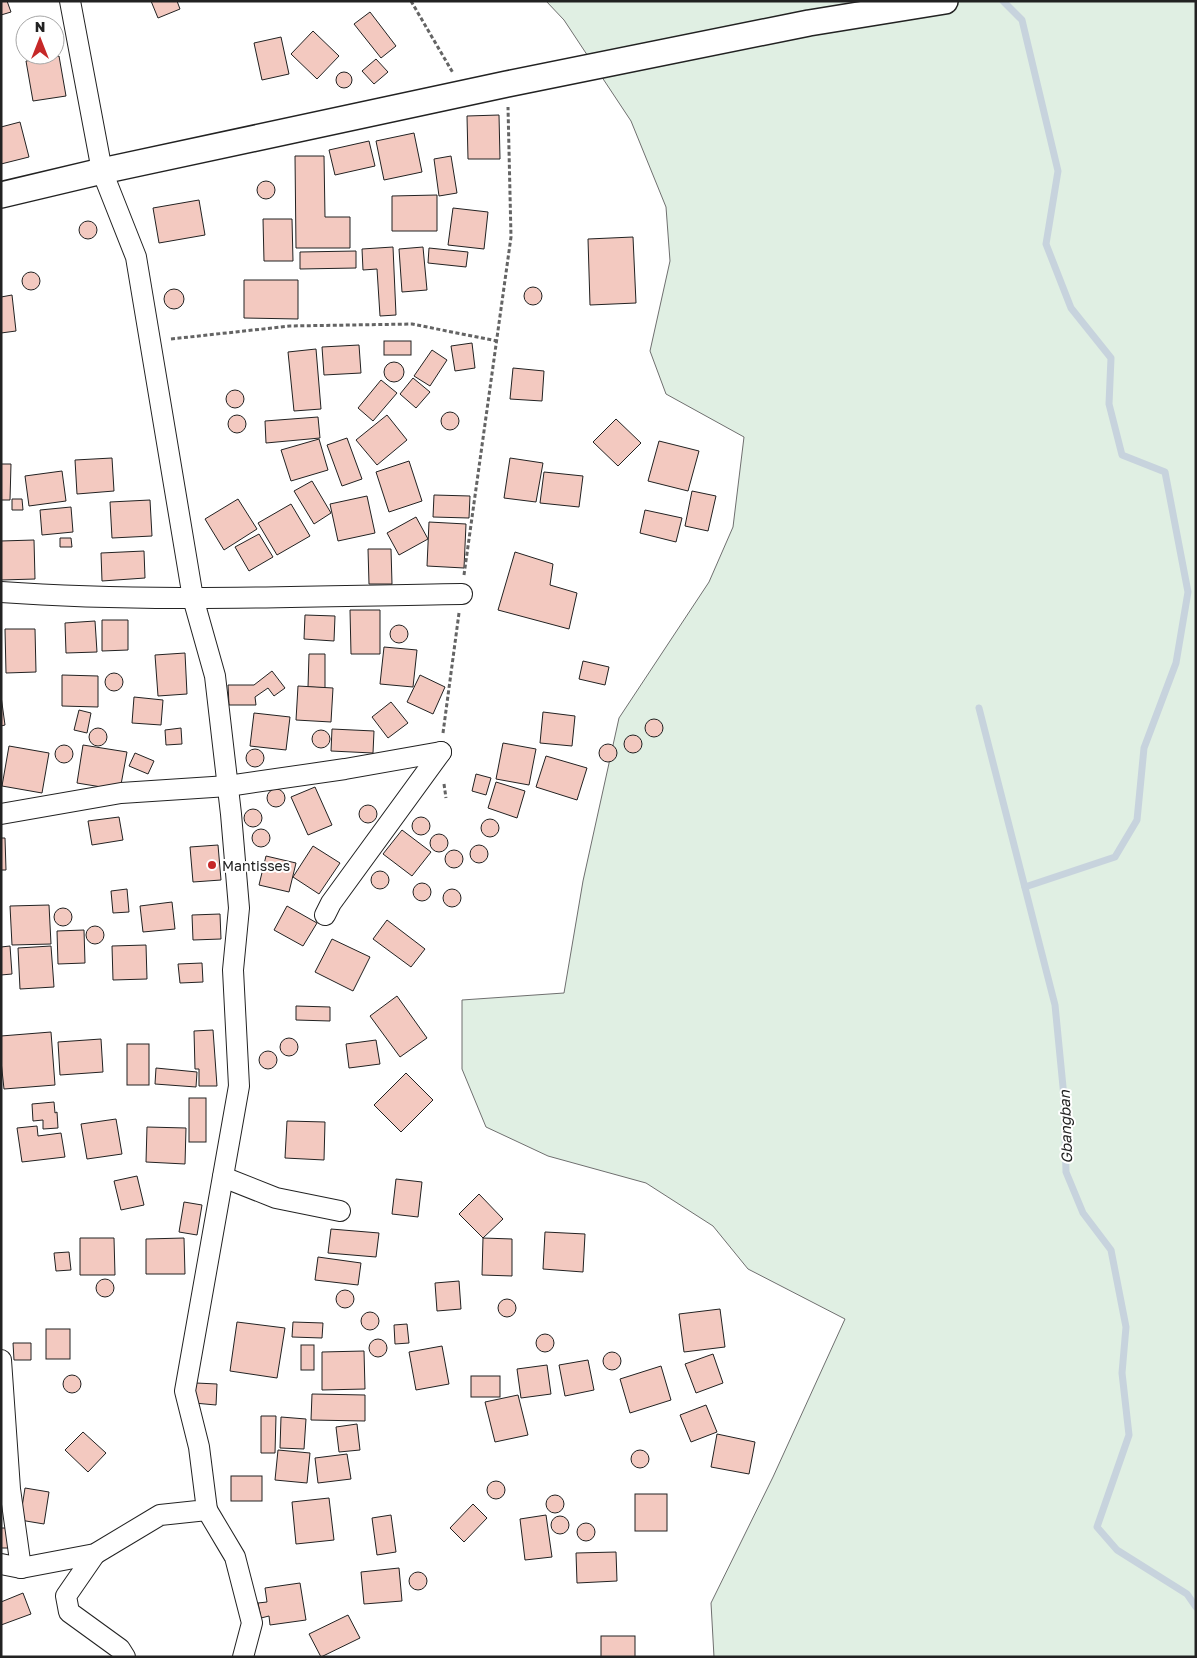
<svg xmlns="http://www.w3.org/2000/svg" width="1197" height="1658" font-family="'Golos Text',sans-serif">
  <rect width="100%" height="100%" fill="#fff"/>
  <path fill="#e0efe3" stroke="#6f6f6f" d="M546 1H1196V1657H714L711 1603 773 1477 845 1319 748 1269 713 1226 646 1183 548 1156 486 1127 462 1069V1000L564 993 583 881 619 718 709 582 733 527 744 437 666 394 650 351 670 261 666 207 631 121 564 20Z"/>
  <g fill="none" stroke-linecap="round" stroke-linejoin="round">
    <g stroke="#c7d3dd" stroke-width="7">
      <path d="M1003 1 1022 20 1058 171 1046 244 1071 308 1111 358 1109 404 1122 455 1165 472 1188 592 1176 663 1144 748 1137 820 1115 857 1025 887"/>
      <path d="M979 708 1055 1005 1064 1097 1066 1172 1083 1213 1111 1250 1126 1327 1122 1373 1129 1435 1097 1527 1117 1550 1187 1594 1196 1607"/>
    </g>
  </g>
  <g fill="#f3c9c0" stroke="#222">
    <path d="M1 1H7L11 12 1 15Z"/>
    <path d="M151 1H177L180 9 158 18Z"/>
    <path d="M370 12 396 46 381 58 354 24Z"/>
    <path d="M313 31 339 56 317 79 291 54Z"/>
    <path d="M281 37 289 74 262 80 254 43Z"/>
    <path d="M59 56 66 96 33 101 26 61Z"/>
    <path d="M376 59 388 72 374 84 362 71Z"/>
    <circle cx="344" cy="80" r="8"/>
    <path d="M499 115 500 159H468L467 116Z"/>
    <path d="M20 122 29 157 1 164V127Z"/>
    <path d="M414 133 422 172 384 180 376 141Z"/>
    <path d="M369 141 375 166 335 175 329 150Z"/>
    <path d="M295 156H324L325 217H350V248H296Z"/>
    <path d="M451 156 457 193 439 196 434 159Z"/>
    <circle cx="266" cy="190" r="9"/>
    <path d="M437 195V231H392V196Z"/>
    <path d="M199 200 205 235 159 243 153 208Z"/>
    <path d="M453 208 488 212 484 249 448 245Z"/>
    <path d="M263 219H292L293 261H264Z"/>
    <circle cx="88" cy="230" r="9"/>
    <path d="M633 237 636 303 590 305 588 239Z"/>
    <path d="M393 247 396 315 380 316 377 269 363 270 362 249Z"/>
    <path d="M423 247 427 290 402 292 399 249Z"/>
    <path d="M429 248 468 252 466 267 428 263Z"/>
    <path d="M356 251V268L300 269V252Z"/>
    <circle cx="31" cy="281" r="9"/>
    <path d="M244 280H298V319L244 318Z"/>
    <circle cx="533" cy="296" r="9"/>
    <circle cx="174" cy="299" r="10"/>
    <path d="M12 295 16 331 1 333V297Z"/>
    <rect x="384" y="341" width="27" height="14"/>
    <path d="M472 343 475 368 455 371 451 346Z"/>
    <path d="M359 345 361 373 324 375 322 347Z"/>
    <path d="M316 349 321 409 294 411 288 352Z"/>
    <path d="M432 350 447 360 430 386 414 376Z"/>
    <circle cx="394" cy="372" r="10"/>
    <path d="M513 368 544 371 542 401 510 399Z"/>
    <path d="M413 378 430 392 416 408 400 394Z"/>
    <path d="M381 380 397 393 373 421 358 408Z"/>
    <circle cx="235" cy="399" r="9"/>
    <circle cx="450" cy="421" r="9"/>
    <circle cx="237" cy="424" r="9"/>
    <path d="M387 415 407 440 377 465 356 440Z"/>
    <path d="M318 417 320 438 266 443 265 421Z"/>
    <path d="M616 419 641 443 618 466 593 442Z"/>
    <path d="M347 438 362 479 342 486 327 445Z"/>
    <path d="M319 439 328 470 291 481 281 450Z"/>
    <path d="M659 441 699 451 688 491 648 481Z"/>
    <path d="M112 458 114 491 77 494 75 460Z"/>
    <path d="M510 458 543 463 536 502 504 498Z"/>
    <path d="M409 461 422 501 389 512 376 472Z"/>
    <path d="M1 464H11L10 500H1Z"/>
    <path d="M62 471 66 501 29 506 25 476Z"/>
    <path d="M544 472 583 476 579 507 540 503Z"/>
    <path d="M312 481 331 513 314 524 294 491Z"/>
    <path d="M692 491 716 496 708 531 685 526Z"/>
    <path d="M434 495 470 496 469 518 433 517Z"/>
    <path d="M367 496 375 533 338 541 330 504Z"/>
    <path d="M12 499H22L23 510H12Z"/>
    <path d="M238 499 257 529 224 550 205 519Z"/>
    <path d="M150 500 152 536 112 538 110 502Z"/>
    <path d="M291 504 310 536 277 555 258 523Z"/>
    <path d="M71 507 73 532 42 535 40 510Z"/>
    <path d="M645 510 682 518 676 542 640 533Z"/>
    <path d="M416 517 428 539 399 555 387 533Z"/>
    <path d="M429 522 466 524 464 568 427 566Z"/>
    <path d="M259 534 273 557 249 571 235 547Z"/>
    <path d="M60 538H71L72 547H60Z"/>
    <path d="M34 540 35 579 1 580V541Z"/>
    <path d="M368 549H391L392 584H369Z"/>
    <path d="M144 551 145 578 102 581 101 553Z"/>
    <path d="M515 552 553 564 550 585 577 593 569 629 498 610Z"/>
    <path d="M350 610H380V654H351Z"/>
    <path d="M305 615 335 616 334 641 304 639Z"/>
    <path d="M102 620H128V650L102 651Z"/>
    <path d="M95 621 97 652 66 653 65 623Z"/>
    <circle cx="399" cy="634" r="9"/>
    <path d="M5 629H35L36 672 6 673Z"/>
    <path d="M384 647 417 650 413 687 380 684Z"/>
    <path d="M185 653 187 694 158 696 155 655Z"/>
    <path d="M309 654H325V688L308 687Z"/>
    <path d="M583 661 609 667 605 685 579 679Z"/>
    <path d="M272 671 285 688 274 696 268 688 255 697 256 705H229L228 685H254Z"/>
    <circle cx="114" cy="682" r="9"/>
    <path d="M62 675 98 676V707L62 706Z"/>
    <path d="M420 675 445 687 433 714 407 702Z"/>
    <path d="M298 686 333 688 331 722 296 720Z"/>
    <path d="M1 696 5 725 1 726Z"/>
    <path d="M134 697 163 700 161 725 132 723Z"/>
    <path d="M391 702 408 723 388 738 372 717Z"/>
    <path d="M79 710 91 713 87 733 74 730Z"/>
    <path d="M543 712 575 716 572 746 540 743Z"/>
    <path d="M254 713 290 717 286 750 250 746Z"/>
    <circle cx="654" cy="728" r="9"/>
    <circle cx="98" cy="737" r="9"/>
    <path d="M181 728 182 744 166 745 165 730Z"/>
    <path d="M332 729 374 731 373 753 331 751Z"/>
    <circle cx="321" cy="739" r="9"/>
    <circle cx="633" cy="744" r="9"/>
    <path d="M503 743 536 749 529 785 496 779Z"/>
    <circle cx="608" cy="753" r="9"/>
    <circle cx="64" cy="754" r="9"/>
    <path d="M83 745 127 752 120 790 77 783Z"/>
    <path d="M9 746 49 753 42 793 2 786Z"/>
    <circle cx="255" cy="758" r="9"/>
    <path d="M135 753 154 761 148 774 129 766Z"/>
    <path d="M546 756 587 768 577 800 536 787Z"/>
    <path d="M476 774 491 778 486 795 472 791Z"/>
    <path d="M496 782 525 791 517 818 488 808Z"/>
    <path d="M315 787 332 825 308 835 291 797Z"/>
    <circle cx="276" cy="798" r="9"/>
    <circle cx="368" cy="814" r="9"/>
    <circle cx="253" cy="818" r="9"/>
    <circle cx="421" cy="826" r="9"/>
    <path d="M119 817 123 840 92 845 88 821Z"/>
    <circle cx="490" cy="828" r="9"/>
    <circle cx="261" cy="838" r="9"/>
    <path d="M402 830 431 852 412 876 383 854Z"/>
    <circle cx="439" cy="843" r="9"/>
    <path d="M1 838H5L6 870H1Z"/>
    <circle cx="479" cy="854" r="9"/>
    <path d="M218 845 221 880 193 882 190 847Z"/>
    <path d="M313 846 340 863 319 894 293 877Z"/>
    <circle cx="454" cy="859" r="9"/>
    <path d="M266 856 296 863 289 892 259 885Z"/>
    <circle cx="380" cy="880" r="9"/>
    <circle cx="422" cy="892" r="9"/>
    <circle cx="452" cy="898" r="9"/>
    <path d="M127 889 129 912 113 913 111 891Z"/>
    <path d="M172 902 175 929 143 932 140 906Z"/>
    <path d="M49 905 51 944 12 945 10 906Z"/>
    <path d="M287 906 317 923 303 946 274 930Z"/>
    <circle cx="63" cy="917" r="9"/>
    <path d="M220 914 221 939 193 940 192 915Z"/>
    <path d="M387 920 425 949 411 967 373 939Z"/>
    <circle cx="95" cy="935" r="9"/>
    <path d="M84 930 85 963 58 964 57 931Z"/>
    <path d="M332 939 370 957 353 991 315 972Z"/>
    <path d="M146 945 147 979 113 980 112 946Z"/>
    <path d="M10 946 12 974 1 975V947Z"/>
    <path d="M51 946 54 987 20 989 18 948Z"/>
    <path d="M202 963 203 982 180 983 178 964Z"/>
    <path d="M397 996 427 1038 400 1057 370 1016Z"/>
    <path d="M296 1006 330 1007V1021L296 1020Z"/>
    <path d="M213 1030 217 1086H199V1069H195L194 1031Z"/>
    <path d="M51 1032 55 1085 4 1089 1 1061V1036Z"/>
    <circle cx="289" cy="1047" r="9"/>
    <path d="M101 1039 103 1072 60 1075 58 1042Z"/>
    <path d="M376 1040 380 1064 349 1068 346 1044Z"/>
    <rect x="127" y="1044" width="22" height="41"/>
    <circle cx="268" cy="1060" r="9"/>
    <path d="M156 1068 197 1072 196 1087 155 1084Z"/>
    <path d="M406 1073 433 1100 401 1132 374 1105Z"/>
    <rect x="189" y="1098" width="17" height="44"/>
    <path d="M54 1102 55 1113 57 1112 58 1128 43 1129V1120L33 1121 32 1104Z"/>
    <path d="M116 1119 122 1154 87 1159 81 1124Z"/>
    <path d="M287 1121 325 1122 324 1160 285 1158Z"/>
    <path d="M37 1126 38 1136 61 1133 65 1157 22 1162 17 1128Z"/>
    <path d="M147 1127 186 1128 185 1164 146 1162Z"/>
    <path d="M137 1176 144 1205 121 1210 114 1181Z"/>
    <path d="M396 1179 422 1182 418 1217 392 1214Z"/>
    <path d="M479 1194 503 1219 483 1238 459 1214Z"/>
    <path d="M184 1202 202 1205 197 1235 179 1232Z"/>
    <path d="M331 1229 379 1233 376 1257 328 1253Z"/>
    <path d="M545 1232 585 1234 583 1272 543 1269Z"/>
    <path d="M80 1238H114L115 1275H80Z"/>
    <path d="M184 1238 185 1274H146V1239Z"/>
    <path d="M483 1238 512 1239V1276L482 1275Z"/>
    <path d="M69 1252 71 1270 56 1271 54 1253Z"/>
    <path d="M318 1257 361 1263 358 1285 315 1280Z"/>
    <circle cx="105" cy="1288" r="9"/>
    <path d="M459 1281 461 1309 437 1311 435 1283Z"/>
    <circle cx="345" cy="1299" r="9"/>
    <circle cx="507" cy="1308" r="9"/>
    <path d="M720 1309 725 1347 684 1352 679 1314Z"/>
    <circle cx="370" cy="1321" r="9"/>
    <path d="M237 1322 285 1328 277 1378 230 1371Z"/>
    <path d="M293 1322 323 1323 322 1338 292 1337Z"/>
    <path d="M407 1324 409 1343 395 1344 394 1325Z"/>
    <rect x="46" y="1329" width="24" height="30"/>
    <circle cx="545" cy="1343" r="9"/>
    <circle cx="378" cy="1348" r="9"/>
    <path d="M13 1343H31V1360H14Z"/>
    <rect x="301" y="1345" width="13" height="25"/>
    <path d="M442 1346 449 1384 416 1390 409 1352Z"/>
    <path d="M364 1351 365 1389 322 1390V1352Z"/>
    <circle cx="612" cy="1361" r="9"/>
    <path d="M713 1354 723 1383 696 1393 685 1364Z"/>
    <path d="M588 1360 594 1390 565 1396 559 1365Z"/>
    <path d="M547 1365 551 1394 521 1398 517 1369Z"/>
    <path d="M661 1366 671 1400 630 1413 620 1379Z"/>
    <circle cx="72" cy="1384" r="9"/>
    <rect x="471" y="1376" width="29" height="21"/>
    <path d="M196 1383 217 1384 216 1405 194 1403Z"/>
    <path d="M312 1394 365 1395V1421L311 1420Z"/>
    <path d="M518 1395 528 1435 495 1442 485 1402Z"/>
    <path d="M706 1405 717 1432 691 1442 680 1415Z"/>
    <path d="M261 1416H276L275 1453H261Z"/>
    <path d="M281 1417 306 1419 304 1449 280 1448Z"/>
    <path d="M357 1424 360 1450 339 1452 336 1427Z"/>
    <path d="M83 1432 106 1453 88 1472 65 1450Z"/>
    <path d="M717 1434 755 1442 749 1474 711 1467Z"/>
    <path d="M278 1450 310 1453 307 1483 275 1480Z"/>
    <circle cx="640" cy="1459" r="9"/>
    <path d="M347 1454 351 1479 318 1483 315 1458Z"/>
    <rect x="231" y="1476" width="31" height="25"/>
    <circle cx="496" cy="1490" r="9"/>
    <path d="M25 1488 49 1492 44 1524 20 1520Z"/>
    <rect x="635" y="1494" width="32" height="37"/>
    <circle cx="555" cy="1504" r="9"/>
    <path d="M329 1498 334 1540 296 1544 292 1502Z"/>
    <path d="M473 1504 487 1518 464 1542 450 1528Z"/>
    <path d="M391 1515 396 1552 377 1555 372 1518Z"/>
    <path d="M546 1515 552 1557 525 1560 520 1519Z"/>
    <circle cx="560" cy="1525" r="9"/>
    <circle cx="586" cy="1532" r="9"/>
    <rect x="1" y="1528" width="10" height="20"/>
    <path d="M616 1552 617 1581 577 1583 576 1553Z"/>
    <path d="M399 1568 402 1601 364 1604 361 1572Z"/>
    <circle cx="418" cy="1581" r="9"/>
    <path d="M300 1583 306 1620 270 1625 269 1616 261 1618 258 1603 267 1602 265 1588Z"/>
    <path d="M23 1593 31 1614 1 1625V1602Z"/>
    <path d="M348 1615 360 1638 321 1657 309 1634Z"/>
    <rect x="601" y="1636" width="34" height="21"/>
  </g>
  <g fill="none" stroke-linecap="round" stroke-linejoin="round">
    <g stroke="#222" stroke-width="22">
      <g id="minor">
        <path d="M1 592C154 603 308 596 462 594"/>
        <path d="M1 814 121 793 228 786 345 769 441 752"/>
        <path d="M325 915 331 903 441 752"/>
        <path d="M223 1177 276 1198 340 1211"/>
        <path d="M1 1360 10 1489 21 1568"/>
        <path d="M207 1510 235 1557 252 1623 243 1657"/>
        <path d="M95 1554 66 1596 69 1612 120 1649 125 1657"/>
        <path d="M1 1564 21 1568 95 1554 160 1515 207 1510 199 1447 185 1391 239 1086 233 970 239 908 231 814 215 676 193 598 136 257 102 171 70 1"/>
      </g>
    </g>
    <g stroke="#222" stroke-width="28">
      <path id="tertiary" d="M1 195 102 171 507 84 809 23 945 1"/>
    </g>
    <g stroke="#646464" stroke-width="3" stroke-dasharray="4 2.5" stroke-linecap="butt">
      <path d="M411 1 453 73"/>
      <path d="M171 339 290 326 412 324 497 341"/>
      <path d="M464 575 511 237 508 107"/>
      <path d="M443 733 459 613"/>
      <path d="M444 784 446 798"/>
    </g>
    <use href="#minor" stroke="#fff" stroke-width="20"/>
    <use href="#tertiary" stroke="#fff" stroke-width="25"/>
  </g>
  <circle fill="#c62828" stroke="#fff" stroke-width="2" cx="212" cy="865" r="5"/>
  <g text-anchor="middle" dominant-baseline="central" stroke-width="4" stroke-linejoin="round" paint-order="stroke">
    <g font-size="14" fill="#222" stroke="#fff" text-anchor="start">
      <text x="222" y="865">Mantisses</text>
    </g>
    <g font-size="15" font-style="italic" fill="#222" stroke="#fff">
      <text transform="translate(1065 1127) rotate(-92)">Gbangban</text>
    </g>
  </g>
  <rect width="1197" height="1658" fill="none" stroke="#222222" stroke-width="5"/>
  <g transform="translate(40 40)"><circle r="24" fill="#ffffff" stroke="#a7a7a7"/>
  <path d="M0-4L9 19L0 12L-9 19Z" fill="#c62828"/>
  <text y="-8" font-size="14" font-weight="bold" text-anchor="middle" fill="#222222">N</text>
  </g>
</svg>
